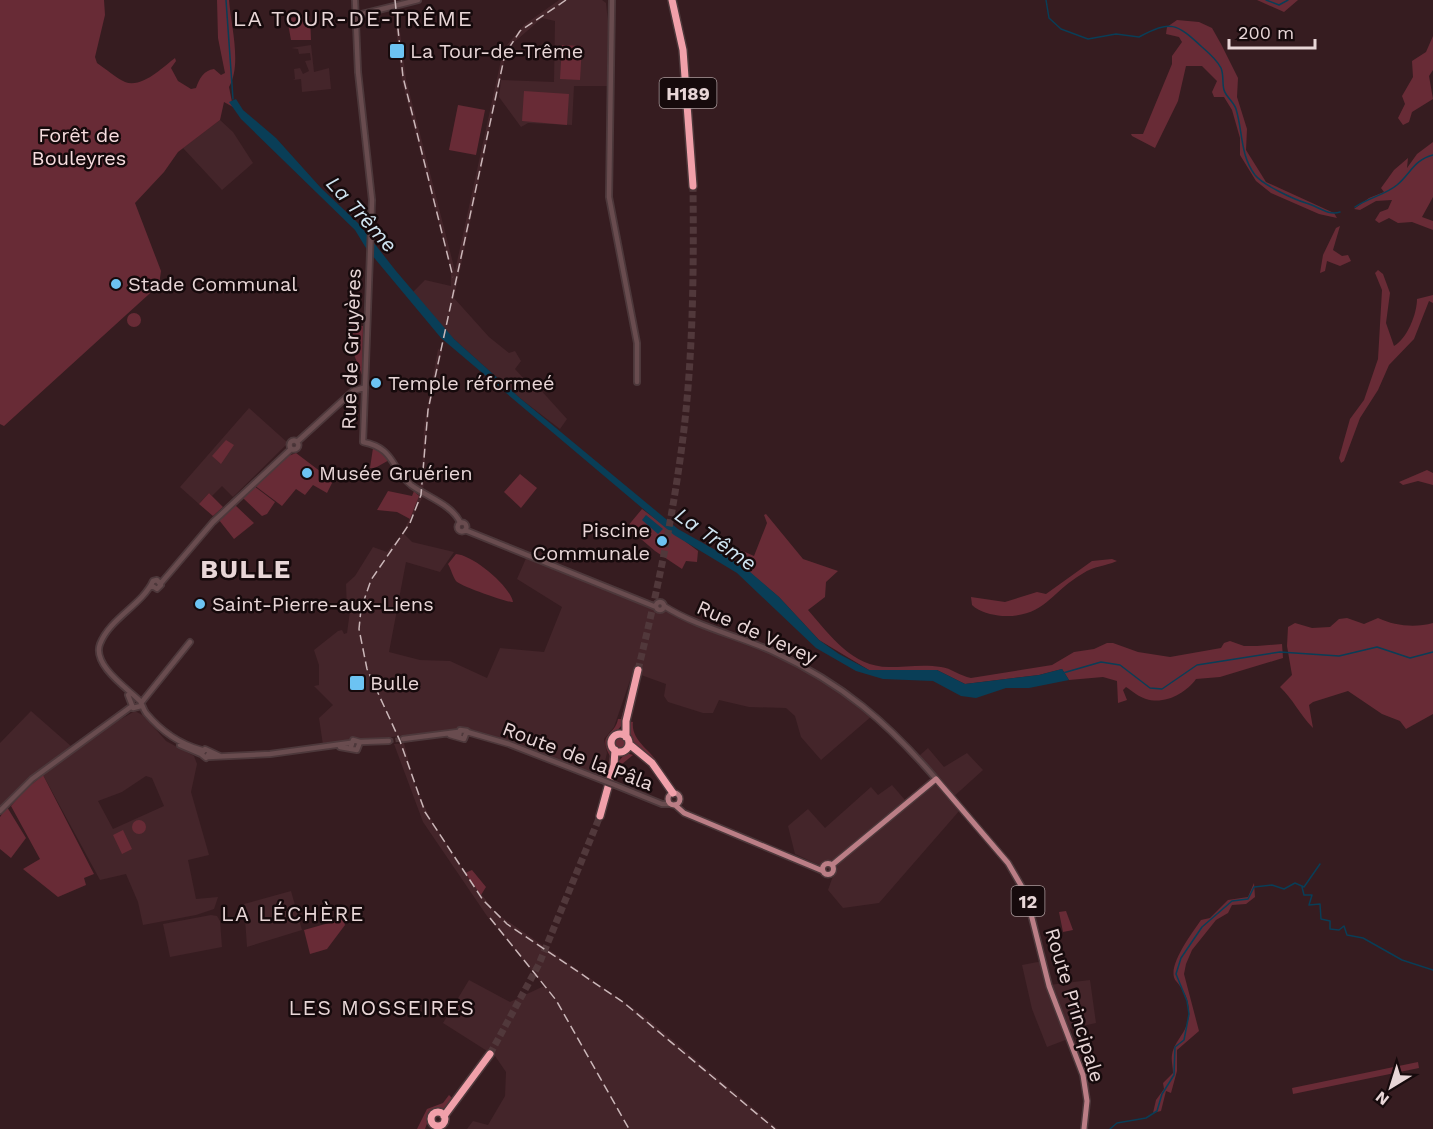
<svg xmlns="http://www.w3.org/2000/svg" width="1433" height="1129" font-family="'Work Sans',sans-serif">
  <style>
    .built { fill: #44252a; fill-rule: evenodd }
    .green { fill: #682b36 }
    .water { fill: #093e57 }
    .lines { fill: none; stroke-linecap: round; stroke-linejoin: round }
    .stream { stroke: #093e57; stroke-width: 1.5 }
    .secondary-tunnel { stroke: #51383b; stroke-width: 4.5; stroke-dasharray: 4.5 2; stroke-linecap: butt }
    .highway-tunnel { stroke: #51383b; stroke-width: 7; stroke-dasharray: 7 3.5; stroke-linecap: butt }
    .secondary-casing { stroke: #4d383b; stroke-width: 8 }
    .primary-casing { stroke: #4d383b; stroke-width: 8 }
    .highway-casing { stroke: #4d383b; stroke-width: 10 }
    .secondary { stroke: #694c4f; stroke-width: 4.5 }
    .primary { stroke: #bb7e86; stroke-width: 5 }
    .highway { stroke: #f1a0aa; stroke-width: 7 }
    .rail { stroke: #cbb7b9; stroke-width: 1.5; stroke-dasharray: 9 4.5; stroke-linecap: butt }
    .secondary-bridge-casing { stroke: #4d383b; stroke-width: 8; stroke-linecap: butt }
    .secondary-bridge { stroke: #694c4f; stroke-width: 4.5 }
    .poi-dot { fill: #6cc3f2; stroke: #160a0c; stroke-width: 2 }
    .labels { text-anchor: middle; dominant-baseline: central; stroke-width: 5; stroke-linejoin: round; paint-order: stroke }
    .shield { fill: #160a0c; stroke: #a9999a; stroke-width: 1.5 }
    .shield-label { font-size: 18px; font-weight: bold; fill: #e8d6d7 }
    .poi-label { font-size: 20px; fill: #e8d6d7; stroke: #160a0c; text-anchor: start }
    .park-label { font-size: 20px; fill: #f7dddf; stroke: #160a0c }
    .street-label { font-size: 20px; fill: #e8d6d7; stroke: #160a0c }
    .water-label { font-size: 21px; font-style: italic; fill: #cfe4f1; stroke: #160a0c }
    .neighbourhood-label { font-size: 21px; letter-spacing: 1.5px; fill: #e8d6d7; stroke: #160a0c }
    .quarter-label { font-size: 22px; letter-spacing: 1.5px; fill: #e8d6d7; stroke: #160a0c }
    .district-label { font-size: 26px; font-weight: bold; letter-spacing: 1.5px; fill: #e8d6d7; stroke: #160a0c }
  </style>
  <rect width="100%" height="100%" fill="#361c20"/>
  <path class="built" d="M393,0H396L406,79L455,271L501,60L507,45L524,25L559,0H602L606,3L608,22L607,86H574L572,125L528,123L521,127L499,97L501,80L554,82L555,21L542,18L511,45L505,58L454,298L489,337L509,353L515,351L521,361L515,369L534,390L538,387L567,419L560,429L521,399L446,332L413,292L425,280L451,286V271L402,81Z
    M311,45L314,72L329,68L331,89L302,92L301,79L293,80L295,79L294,69L300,68L303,74L309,71L305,61L311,60L310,53L299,54L298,49L291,48Z
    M220,120L233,132L253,163L222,190L183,148Z
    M438,349L442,351L427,420L423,496L404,534L412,542L454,552L440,572L406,562L389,652L420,660L450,661L487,678L500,648L544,652L562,607L517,579L527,556L776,655L809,672L873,715L821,760L801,737L795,716L786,708L749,707L719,700L713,713H703L668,702L664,696L666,684L641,675L642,671L634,669L614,727L604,739L607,753L601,778L510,742L474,733L452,730L323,745L319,718L333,705L314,686L319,685V665L314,650L338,631L342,630L344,634L347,633L350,611L347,610L346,584L355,576L373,547L387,552L402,534L415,508L422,475L424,427Z
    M249,408L288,443L233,497L222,486L212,496L209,493L199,504L180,487Z
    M31,711L72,747L135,711L144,716L166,741L194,756L197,764L191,792L209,855L188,860L196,899L218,897L214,909L196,915L143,925L138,902L126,874L100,880L42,773L0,814V743ZM146,776L152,778L164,806L113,829L98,801L122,792Z
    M404,743L415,785L429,816L465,873L496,913L643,1015L778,1129H467L473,1121L488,1125L505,1096L506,1072L495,1056L443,1023L469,980L510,1002L544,986L487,916L423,822L394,744Z
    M928,748L944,767L967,753L983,770L951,799L960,810L879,903L843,908L828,890L833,876L828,869L795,854L788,826L808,809L825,828L871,787L878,795L892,785L905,800L935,774L919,756Z
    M291,891L302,930L247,947L244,904Z
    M211,915L217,916L220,921L222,947L170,957L163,924Z
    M1043,961L1049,985L1090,980L1096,1023L1065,1030L1068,1039L1047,1047L1032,1009L1022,965Z"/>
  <path class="green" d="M0,0H104L105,15L95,57L97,63C106,69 116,78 125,82C142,89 164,66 175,58L176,61L171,68L178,81L191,89L196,88C199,79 204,70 214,69L221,75L225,73L218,38L217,0H229C231,26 242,65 229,87L233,107L224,102L220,120L178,152L164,172L135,203L161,271L159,285L4,426L0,424Z
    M1257,0H1298L1284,12Z
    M310,16L311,40H291L287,18Z
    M1177,20L1199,22L1212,28L1221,44L1238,78L1237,97L1247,129L1246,150L1266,182L1334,213L1337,218L1319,214L1271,193L1256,181L1240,155V138L1232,110L1224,97H1214L1212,92L1217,81L1202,66H1186L1178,101L1155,148L1132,136L1131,134H1143L1172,64V56L1182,42L1179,37L1166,34L1167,27Z
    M1433,36V70L1429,76L1433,99L1412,112L1409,122L1403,125L1398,118L1405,104L1402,96L1413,77L1412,61L1426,52Z
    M562,45L582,46L580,80L560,79Z
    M524,91L569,94L567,125L522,121Z
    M458,105L485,110L476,155L449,150Z
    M1433,142V197L1422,217L1433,221V230L1412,222L1398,223L1389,218L1379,223L1375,220L1380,212L1388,209L1392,200L1376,201L1360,210L1354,209L1369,198L1384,192L1381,188L1394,170L1408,158L1407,168L1417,154Z
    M1340,226L1333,250L1342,256L1348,255L1351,261L1340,266L1327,261L1325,271L1320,273L1323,255L1336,228Z
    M1378,270L1383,274L1390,293L1386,323L1394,346C1407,339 1417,314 1417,299L1433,295V303L1429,301L1414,339L1389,365L1378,390L1360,418L1344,461L1341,463L1339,458L1350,419L1364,400L1378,359L1382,290L1375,273Z
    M127 320a7 7 0 1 1 14 0a7 7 0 1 1-14 0Z
    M351,325L363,326L362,375L353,352L356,351Z
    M226,440L234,445L221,464L212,456Z
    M373,448L380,449L391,459L375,468H370Z
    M296,453L333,481L327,493L313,485L305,495L296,489L282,506L254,485L283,458Z
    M1427,470L1433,473V485L1418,481L1403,485L1399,482Z
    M520,474L537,488L521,508L504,492Z
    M254,486L275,502L267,514L262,516L243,498Z
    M388,491L412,496L414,491L419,496L410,519L397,512L377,510Z
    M209,493L223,507L213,516L199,504Z
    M235,505L254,523L234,539L219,520Z
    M642,509L698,551L697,562L686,561L682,569L655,551L627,527Z
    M766,514L803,559L838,571L826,582L825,597L808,610C831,636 852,667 889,667C906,667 924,664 941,667C951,668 960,676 971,678L1052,665L1074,652L1094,649L1107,643H1113L1138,652L1170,657L1221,648L1224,643L1230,641L1244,646H1257L1282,644L1283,658L1220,677L1196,679C1186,693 1165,705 1146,699C1139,697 1132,691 1126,687L1123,690L1127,700L1118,703L1117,681L1103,677L1069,680L1062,669L1039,675L965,684L937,670H869L819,640L779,597L742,566L729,560L736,548L754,556L767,523L764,515Z
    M456,554C473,555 510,586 513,602C508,603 458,585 456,581C453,577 451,569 448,564Z
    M1112,559L1117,561C1103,567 1096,565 1082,574C1051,592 1044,618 1002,616C992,615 979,612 972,605L971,597L1005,602L1037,592L1046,594L1092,561Z
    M1347,618L1364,624L1378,618C1395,626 1415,628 1433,623V714L1406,729L1400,721L1382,714L1348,691L1313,702L1309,705L1313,728C1300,715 1293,699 1280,687L1292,675L1287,646L1288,627L1295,623L1312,628L1330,627L1339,619Z
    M627,697L629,698L622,725L609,740L613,757L608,780L605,779L610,756C597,733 615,736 618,719H621Z
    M628,721L633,722C630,744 660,754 660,771C644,755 628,745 628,721Z
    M613 743a7 7 0 1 1 14 0a7 7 0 1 1-14 0Z
    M626,753L633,755L622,764L615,783L612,782L618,762Z
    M43,775L94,874L84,878L86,885L58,897L23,869L40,859L11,806L26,789Z
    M7,807L26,838L11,858L0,849V817Z
    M132 827a7 7 0 1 1 14 0a7 7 0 1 1-14 0Z
    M123,830L132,849L122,854L113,835Z
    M472,870L486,887L481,895L465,873Z
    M1254,883L1255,897L1246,904L1232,905L1228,913L1216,920L1192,950L1186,964L1184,974L1199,1031L1177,1050V1071L1171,1093L1166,1091L1161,1111L1153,1113L1156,1100L1164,1089L1163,1083L1173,1073C1173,1067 1171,1061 1172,1055C1175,1038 1188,1034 1189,1013C1189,1000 1184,990 1176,981C1165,968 1193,932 1201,920L1210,918L1228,900L1248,897Z
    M1066,911L1073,930L1063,932L1059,912Z
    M343,919L345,925L327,949L310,954L304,930Z
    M1418,1062L1419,1068L1293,1094L1292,1088Z
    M449,1095L453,1099L443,1109L431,1113L425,1129H417L427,1109L443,1103Z"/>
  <path class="water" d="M236,99L243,110L276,138L321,188L359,224L396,271L454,339L521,399L678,529L742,565L779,597L819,640L839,654L869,670H937L965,684L1039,675L1062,669L1069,680L1029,688H1006L976,698L961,696L933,681L883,679L856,671L816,648L737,573L674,535L441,338L366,248L355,230L241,119L229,102Z
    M646,515L663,529L658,534L642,520Z"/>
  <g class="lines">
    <path class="stream" d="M226,0L233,99
      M1046,0L1049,18L1061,29L1088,39L1116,34L1139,37C1171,20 1176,23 1202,47C1209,53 1217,60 1221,68C1224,75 1222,83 1224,90C1226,97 1234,102 1236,109C1243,132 1240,155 1255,175C1263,185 1293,199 1306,203C1318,206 1327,216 1340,212
      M1266,0L1279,5L1288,0
      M1355,207C1368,198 1385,195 1397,185C1411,173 1414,160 1433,155
      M1063,673L1101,662L1120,665L1150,688L1162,689L1197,665L1280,652L1339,656L1377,647L1410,658L1433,652
      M1302,887L1304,895H1312L1309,905L1320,904L1321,919L1330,921V929L1339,930L1344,926L1347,935L1363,938L1402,960L1433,970
      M1110,1129L1117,1123L1146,1118L1157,1111L1162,1094L1174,1075L1175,1047L1184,1040L1189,1014L1187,1001L1176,974L1181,958L1202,927L1232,901L1248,899L1254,887L1272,885L1284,889L1295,883L1304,887L1320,864"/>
    <path class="secondary-tunnel" d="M389,741L403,739"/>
    <path class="highway-tunnel" d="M638,670C655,601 670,531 680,460C693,370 694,277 693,186
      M490,1054L539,964L600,816"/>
    <defs>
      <path id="secondary" d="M355,0L358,72L372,200L363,442C395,448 391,469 411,485C427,497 451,504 460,522
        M612,0L609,197L637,343V382
        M354,16L418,0
        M289.5 445a4.5 4.5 0 1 1 9 0a4.5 4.5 0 1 1-9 0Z
        M297,442L353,391L363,388
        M457.5 527a4.5 4.5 0 1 1 9 0a4.5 4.5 0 1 1-9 0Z
        M465,530L656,607
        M161,583L213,522L291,449
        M151,585L157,589L161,585L157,580L153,581C142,605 110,618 100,644C92,665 128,689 140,701C142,703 143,709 146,713C161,731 179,744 202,750
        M656 606a4 4 0 1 1 8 0a4 4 0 1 1-8 0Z
        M664,606C697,627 739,636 774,652C843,684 887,722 936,779
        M128,695L133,708L141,706
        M141,703L190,642
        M467,732L509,744L602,780
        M450,735L464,739L467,731L460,730L459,736
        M403,739L458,732
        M360,742L389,741
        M180,745L201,754
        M340,747L357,750L360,742L353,740L351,747
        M210,752L206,758L201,754L205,749L220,756
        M208,757L270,754L350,743
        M615,785L662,804H670
        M0,811L32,779L132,706"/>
      <path id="primary" d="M668 799a6 6 0 1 1 12 0a6 6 0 1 1-12 0Z
        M675,805L684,813L823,871
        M822.5 869a5.5 5.5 0 1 1 11 0a5.5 5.5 0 1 1-11 0Z
        M832,865L936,779L1008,863L1026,894L1049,986L1083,1075L1087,1101L1084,1129"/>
      <path id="highway" d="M672,0L683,50L693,186
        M611 743a9 9 0 1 1 18 0a9 9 0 1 1-18 0Z
        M626,737V721L638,670
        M629,744L652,763L673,793
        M600,816L614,765L615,750
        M431 1119a7 7 0 1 1 14 0a7 7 0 1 1-14 0Z
        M444,1116L490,1054"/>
    </defs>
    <use href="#secondary" class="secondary-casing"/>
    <use href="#primary" class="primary-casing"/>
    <use href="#highway" class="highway-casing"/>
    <use href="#secondary" class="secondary"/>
    <use href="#primary" class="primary"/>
    <use href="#highway" class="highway"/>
    <path class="rail" d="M395,0L403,77L453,277
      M566,0L520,31L505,54L428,410L421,495L410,523L371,580L361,609L359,629L367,669L400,741L425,812L483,900L507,924L623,1002L775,1129
      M490,918L556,1000L629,1129"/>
    <defs>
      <path id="secondary-bridge" d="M602,780L615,785"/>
    </defs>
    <use href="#secondary-bridge" class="secondary-bridge-casing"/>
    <use href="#secondary-bridge" class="secondary-bridge"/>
  </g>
  <g class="poi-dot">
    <rect x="389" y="43" width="16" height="16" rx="3"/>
    <circle cx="116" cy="284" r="6"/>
    <circle cx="376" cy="383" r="6"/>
    <circle cx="307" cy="473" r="6"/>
    <circle cx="662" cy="541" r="6"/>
    <circle cx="200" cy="604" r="6"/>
    <rect x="349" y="675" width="16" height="16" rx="3"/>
  </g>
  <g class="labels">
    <g class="shield">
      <rect x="659.5" y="78" width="57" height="30" rx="4.5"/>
      <rect x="1011.5" y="886" width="33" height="30" rx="4.5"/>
    </g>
    <g class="shield-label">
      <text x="688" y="93">H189</text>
      <text x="1028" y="901">12</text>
    </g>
    <g class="poi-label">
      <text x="410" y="51">La Tour-de-Trême</text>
      <text x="128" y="284">Stade Communal</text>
      <text x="388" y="383">Temple réformeé</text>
      <text x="319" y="473">Musée Gruérien</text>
      <text x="650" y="530" text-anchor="end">Piscine<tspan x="650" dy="23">Communale</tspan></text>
      <text x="212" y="604">Saint-Pierre-aux-Liens</text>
      <text x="370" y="683">Bulle</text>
    </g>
    <g class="park-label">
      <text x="79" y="135">Forêt de<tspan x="79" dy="23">Bouleyres</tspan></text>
    </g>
    <g class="street-label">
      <text transform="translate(351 349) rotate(-88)">Rue de Gruyères</text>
      <text transform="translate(757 632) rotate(24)">Rue de Vevey</text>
      <text transform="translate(578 756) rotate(21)">Route de la Pâla</text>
      <text transform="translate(1075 1005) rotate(73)">Route Principale</text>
    </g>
    <g class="water-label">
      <text transform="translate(362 214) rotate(48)">La Trême</text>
      <text transform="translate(716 539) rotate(35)">La Trême</text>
    </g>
    <g class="neighbourhood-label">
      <text x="293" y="913">LA LÉCHÈRE</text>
      <text x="382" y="1007">LES MOSSEIRES</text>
    </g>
    <g class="quarter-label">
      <text x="353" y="18">LA TOUR-DE-TRÊME</text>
    </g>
    <g class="district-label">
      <text x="246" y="569">BULLE</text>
    </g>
  </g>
  <g transform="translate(1391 1087) rotate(218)" stroke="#160a0c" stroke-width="4.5" paint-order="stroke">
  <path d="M0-4.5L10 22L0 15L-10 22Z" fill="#e8d6d7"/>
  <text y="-9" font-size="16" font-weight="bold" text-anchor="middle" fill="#e8d6d7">N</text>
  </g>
  <path d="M1229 39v9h86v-9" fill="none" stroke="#e8d6d7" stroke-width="3"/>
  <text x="1238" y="39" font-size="18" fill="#e8d6d7" stroke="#160a0c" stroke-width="4.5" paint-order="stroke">200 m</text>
</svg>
